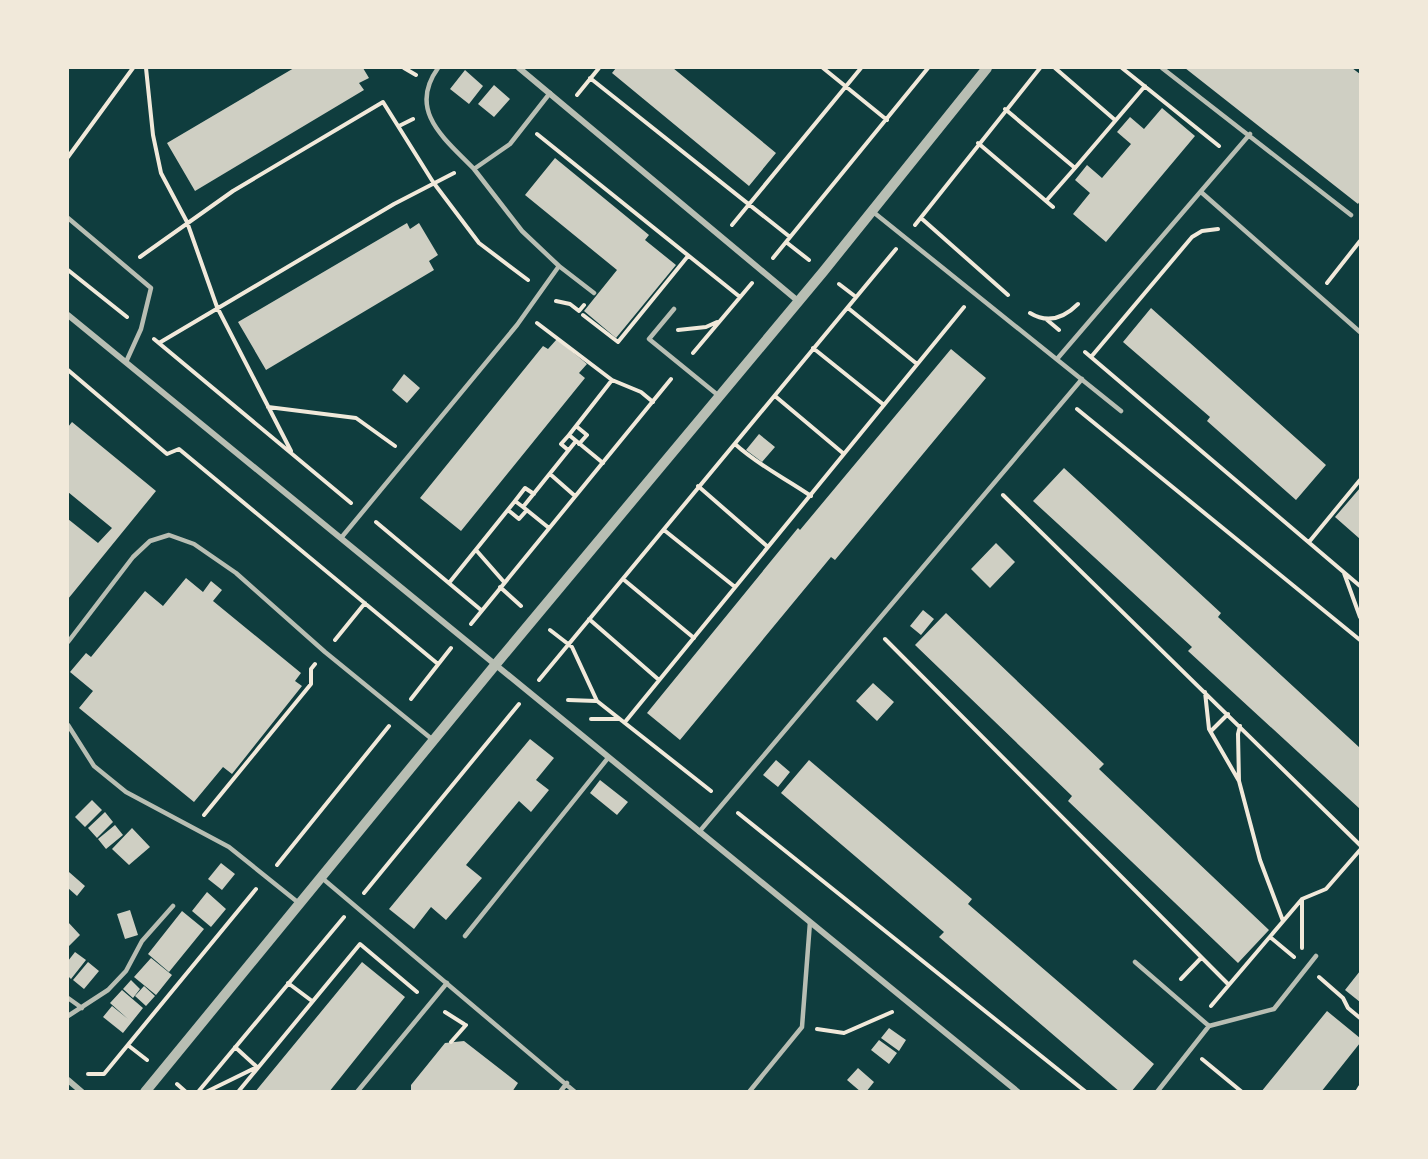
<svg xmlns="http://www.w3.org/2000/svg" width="1428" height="1159" font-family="Mulish,sans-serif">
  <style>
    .building { fill: #cfcfc3 }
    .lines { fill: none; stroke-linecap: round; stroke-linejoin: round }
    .path { stroke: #f1e9da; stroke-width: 4 }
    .service { stroke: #b8beb3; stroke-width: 4.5 }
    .minor { stroke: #b8beb3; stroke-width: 6 }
    .tertiary { stroke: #b8beb3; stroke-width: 10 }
  </style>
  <rect width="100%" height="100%" fill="#0f3d3e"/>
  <path class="building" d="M294,68H363L369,78L359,83L364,90L195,191L167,143Z
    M616,68H673L776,153L749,186L612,73Z
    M1185,68H1352L1360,74V201L1358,204Z
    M465,70L483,86L469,104L450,89Z
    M494,85L510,99L494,117L478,104Z
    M1162,108L1195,136L1106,242L1073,214L1090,193L1075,180L1087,165L1102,178L1131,144L1117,132L1130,117L1144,129Z
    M555,158L649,235L645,240L676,265L616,338L584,311L617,270L525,195Z
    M407,223L410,229L419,223L438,255L429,261L434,270L266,370L238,322Z
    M1151,308L1326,465L1296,500L1207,421L1210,417L1123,342Z
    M557,339L587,364L579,373L585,378L461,531L420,498L543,346L548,349Z
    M951,349L986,378L835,560L831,557L680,740L647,713L798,528L800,530Z
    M404,374L420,388L407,403L392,390Z
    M72,422L156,491L68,599V519L98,543L112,528L68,492V427Z
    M759,434L775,447L762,462L746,450Z
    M1064,468L1221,613L1218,617L1360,748V809L1188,651L1192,647L1033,501Z
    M1360,488V539L1335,517Z
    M996,543L1015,562L990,588L971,569Z
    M186,578L203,592L211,581L222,590L213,601L301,673L295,681L302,686L232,774L223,767L194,802L79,708L93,691L70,672L86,653L91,657L145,591L163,606Z
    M923,610L934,619L921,635L910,626Z
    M946,613L1104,764L1099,769L1269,930L1238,963L1068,801L1072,796L915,645Z
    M873,683L894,702L877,721L856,701Z
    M530,739L554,758L536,780L549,790L531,812L519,801L466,865L482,878L446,920L431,907L414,929L389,909Z
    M776,760L790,772L778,787L763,775Z
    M809,760L972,899L968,904L1154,1064L1131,1092H1120L939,937L944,932L781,793Z
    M600,780L628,802L617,815L590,793Z
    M92,800L102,810L85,827L75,817Z
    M105,812L113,822L97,838L88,828Z
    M115,825L123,835L106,849L98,839Z
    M132,828L150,847L129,865L112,849Z
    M221,863L235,874L222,890L208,879Z
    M69,872L85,886L77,896L68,888Z
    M207,892L226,909L211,927L192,911Z
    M130,910L138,935L125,939L117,914Z
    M182,911L204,929L169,972L148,954Z
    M68,922L80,935L69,946L68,944Z
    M75,952L86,960L71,979L68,976V961Z
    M151,958L172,975L156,995L134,977Z
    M88,962L99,971L84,989L73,980Z
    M362,962L405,997L329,1092H255Z
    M1360,971V1002L1345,990Z
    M131,980L140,989L133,998L123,989Z
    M144,986L155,996L146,1006L135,996Z
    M122,990L143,1008L123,1033L103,1017L112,1006L128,1019L110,1003Z
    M1327,1011L1360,1038V1043L1321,1092H1261Z
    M889,1028L906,1040L899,1051L881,1038Z
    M879,1040L897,1053L889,1064L871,1050Z
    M464,1041L518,1083L512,1092H411V1085L445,1043Z
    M858,1068L874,1082L866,1092H861L847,1080Z"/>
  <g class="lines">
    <path class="path" d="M146,68L153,135L161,173L187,222L217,307L291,451
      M404,68L416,75
      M823,68L887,120
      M1055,68L1115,120
      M1122,68L1219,146
      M590,78L790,237
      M577,95L599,68
      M1005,109L1075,168L1145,86
      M399,126L413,119
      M537,134L740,297
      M978,143L1053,207
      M68,157L133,68
      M1046,201L1075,168
      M921,218L1008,295
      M732,225L861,68
      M915,225L1040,68
      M786,242L809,260
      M140,257L233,191L383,102L433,182L479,243L528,280
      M773,258L928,68
      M68,270L127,317
      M1327,283L1360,241
      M839,284L856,297
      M556,301L570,304L579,311L584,305
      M848,308L917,364
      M1030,313C1048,324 1064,318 1078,304
      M583,315L618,342L688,256
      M1046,319L1059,330
      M537,323L612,380L641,392L653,402
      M678,330L706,327L717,322
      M154,339L351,503
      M159,343L394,204L454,173
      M813,348L884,405
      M1085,352L1360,586
      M693,353L752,283
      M1091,357L1192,237L1202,231L1218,229
      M68,370L167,454L179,449L438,664
      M775,396L844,454
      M268,407L356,418L395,446
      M1077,409L1360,640
      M576,426L587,435L579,444
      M735,444C759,466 785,478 811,496
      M568,450L561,444L569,435
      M603,463L569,435L612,380
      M550,474L575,496
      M698,486L768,547
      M1003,495L1360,845
      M515,501L525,488L534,494
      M508,510L519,519L527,510
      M376,522L481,610
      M549,528L523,507L576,441
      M664,530L735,587
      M1309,542L1360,480
      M476,550L504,582
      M1344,573L1360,617
      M623,579L694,638
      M449,583L515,501L523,507
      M500,587L521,606
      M589,619L659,680
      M471,624L671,379
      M550,630L572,647L597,701L711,791
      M885,639L1228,984
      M335,640L365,603
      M539,680L896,249
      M1205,692L1209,729L1239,781L1260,860L1283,921
      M411,699L451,648
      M568,700L596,701
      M591,719H619
      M625,722L964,307
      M1211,731L1228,714
      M1239,781L1238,734L1240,726
      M738,813L1086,1092
      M204,815L311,684V669L315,664
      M277,865L389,726
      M364,893L519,704
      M1302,899V948
      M1270,937L1294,957
      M1319,977L1343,998L1348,1008L1360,1018
      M1181,979L1201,958
      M288,983L312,1001
      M1211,1006L1302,899L1326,889L1360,850
      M445,1012L464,1024
      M817,1029L844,1033L892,1012
      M451,1042L466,1025
      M129,1046L147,1060
      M1202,1059L1242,1092
      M88,1074H104L256,889
      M177,1084L186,1092
      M198,1092L344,917
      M206,1092L257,1067L235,1047
      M238,1092L360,944L417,992
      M1357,1092L1360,1087"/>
    <path class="service" d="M438,68C407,111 445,139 474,169
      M1162,68L1351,215
      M1201,192L1360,332
      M872,211L1121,411
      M68,218L151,288L141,329L126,362
      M559,266L594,293
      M674,309L649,339L719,396
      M1057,359L1250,134
      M341,538L517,325L559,266L522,231L474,169L510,144L550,93
      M68,642L133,557L150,541L169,535L194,544L236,573L325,652L433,740
      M68,725L94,766L126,792L229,847L300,904
      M699,832L1082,379
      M322,878L575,1092
      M465,936L608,758
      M1135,962L1209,1026
      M68,998L82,1008
      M68,1016L108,990L126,971L142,941L173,906
      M357,1092L447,983
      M560,1092L567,1083
      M749,1092L802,1027L810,922
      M1157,1092L1209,1026L1274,1009L1316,956"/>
    <path class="minor" d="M519,68L798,301
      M68,315L1018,1092
      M68,1080L82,1092"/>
    <path class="tertiary" d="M145,1092L496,664L823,272L987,68"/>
  </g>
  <rect width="1428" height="1159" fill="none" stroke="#f1e9da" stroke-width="138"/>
</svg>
